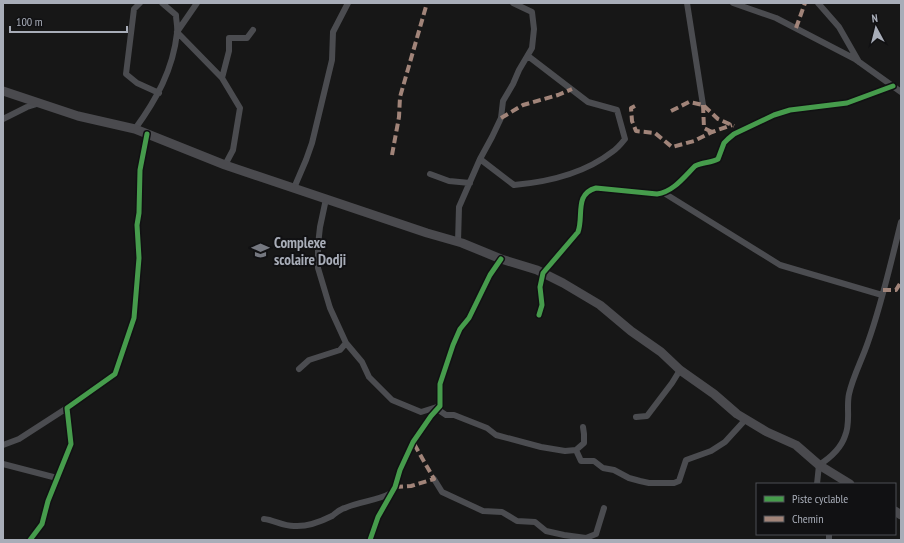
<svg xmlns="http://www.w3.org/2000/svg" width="904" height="543" font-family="'PT Sans Narrow',sans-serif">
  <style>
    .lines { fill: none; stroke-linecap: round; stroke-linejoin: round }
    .street { stroke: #4b4c50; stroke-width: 6 }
    .secondary { stroke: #4a4a4e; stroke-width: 9 }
    .quiet { stroke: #a18479; stroke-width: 4; stroke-dasharray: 8 4; stroke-linecap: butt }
    .cycleway-casing { stroke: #111113; stroke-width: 8 }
    .cycleway { stroke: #469c4c; stroke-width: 5 }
    .labels { text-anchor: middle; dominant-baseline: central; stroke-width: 4; stroke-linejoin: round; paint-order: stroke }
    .poi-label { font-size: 15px; font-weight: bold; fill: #a8adb8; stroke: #111113; text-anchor: start }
  </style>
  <rect width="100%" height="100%" fill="#171717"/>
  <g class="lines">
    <path class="street" d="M140,3L134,9L126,74L137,83L159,93
      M687,3L703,105
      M733,3L776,18L855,59L901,92
      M818,3L839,27L859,62
      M177,32L222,78L240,108L233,150L225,165
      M177,32L197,3
      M222,78L229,51V38H247L253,30
      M3,119L27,107L40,103
      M135,129C156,100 173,70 177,33C178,27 176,21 176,15L162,3
      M480,159L514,185C548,182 585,173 612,152C617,149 621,144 625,139L617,110L588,102L528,56
      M430,174L449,181L470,183
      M294,188L306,160L312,143L332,60L333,32L348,3
      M664,193L780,265L882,295
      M458,242L459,207L480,159L492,137L501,118L503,101L513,84L519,70L532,48L534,29L532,12L513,3
      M539,315L542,305L540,287L543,273L578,232C584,216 574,194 596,188L657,194C673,192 684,177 695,166C703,162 711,163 718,159L724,143L728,139L734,134L774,115L790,110L847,103L893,86
      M346,343L362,362L369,377L392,400L421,412L440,406V411L446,415H454L487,428L496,435L541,447L565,451L576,450L584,443V434L583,427
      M299,369L309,360L340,350L346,343L330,308L318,268V245L320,227L326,199
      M636,417L647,416L672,383L680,370
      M3,445L19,439L67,408
      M576,450L581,461H594L603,468L614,470L629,478L640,481L649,483H674L679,481L686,460L711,451L725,442L746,419
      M3,464L57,478
      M434,479L442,492L483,511L502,512L517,521L535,522L546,531L564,535L586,538L596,534L604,508
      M817,484L819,465C830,458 841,448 845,436C851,422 846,408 849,394C853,376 862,360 868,342C882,303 891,262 901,222
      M264,519C274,520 283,526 294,526C307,527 320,522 332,516C336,513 340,509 345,508C360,501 377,501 391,493
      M30,540L42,524L48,501L71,444L67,408L115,374L134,318L139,258L137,225L139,213L140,170L147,134
      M370,540L378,517L395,487L400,470L413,442L431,416L440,406V384L453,345L460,329L469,318L490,275L501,259
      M829,540V534"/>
    <path class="secondary" d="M3,91L78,116L135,129L225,165L427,233L462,243L501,259L537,270L563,283L600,305L631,331L661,352L680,370L714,394L737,414L767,432L796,445L819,465L850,484
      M895,511L901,515"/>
    <path class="quiet" d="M796,28L805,3
      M703,105L704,128L712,132
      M635,106L631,108L632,121L636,131L655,133L672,147L694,141L712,132L732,125
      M671,111L689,102L703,105L718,119L734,126
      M501,118L523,105L558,95L572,89
      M392,155L399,117L400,97L427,3
      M883,290H896L901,282
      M395,487L411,486L434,479L413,442"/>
    <defs>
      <path id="cycleway" d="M539,315L542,305L540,287L543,273L578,232C584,216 574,194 596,188L657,194C673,192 684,177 695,166C703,162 711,163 718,159L724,143L728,139L734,134L774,115L790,110L847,103L893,86
        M30,540L42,524L48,501L71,444L67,408L115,374L134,318L139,258L137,225L139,213L140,170L147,134
        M370,540L378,517L395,487L400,470L413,442L431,416L440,406V384L453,345L460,329L469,318L490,275L501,259"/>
    </defs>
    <use href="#cycleway" class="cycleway-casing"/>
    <use href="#cycleway" class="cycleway"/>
  </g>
  <defs>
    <symbol id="school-bare" viewBox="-9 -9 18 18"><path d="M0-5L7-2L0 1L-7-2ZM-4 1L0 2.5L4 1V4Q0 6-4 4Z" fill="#757880" stroke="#111113" stroke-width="2.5" paint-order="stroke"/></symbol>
  </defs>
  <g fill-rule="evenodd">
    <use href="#school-bare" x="248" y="238" width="25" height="25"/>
  </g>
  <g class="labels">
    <g class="poi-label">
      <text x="274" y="242">Complexe<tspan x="274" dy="17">scolaire Dodji</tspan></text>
    </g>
  </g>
  <rect width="904" height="543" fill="none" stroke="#a8adb8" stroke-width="8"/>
  <rect x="756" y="483" width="140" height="52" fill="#111113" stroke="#4d4f55"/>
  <rect x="764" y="496" width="20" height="6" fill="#469c4c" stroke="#4d4f55"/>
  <text x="792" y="503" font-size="12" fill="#a8adb8">Piste cyclable</text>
  <rect x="764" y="516" width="20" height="6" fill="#a18479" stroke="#4d4f55"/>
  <text x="792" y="523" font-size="12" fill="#a8adb8">Chemin</text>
  <g transform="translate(876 28) rotate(353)" stroke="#111113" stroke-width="3" paint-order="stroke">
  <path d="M0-3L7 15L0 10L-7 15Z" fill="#a8adb8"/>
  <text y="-6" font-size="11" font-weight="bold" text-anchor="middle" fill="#a8adb8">N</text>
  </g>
  <path d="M10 26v6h117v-6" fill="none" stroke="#a8adb8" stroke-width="2"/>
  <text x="16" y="26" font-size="12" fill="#a8adb8" stroke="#111113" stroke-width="3" paint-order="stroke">100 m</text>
</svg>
